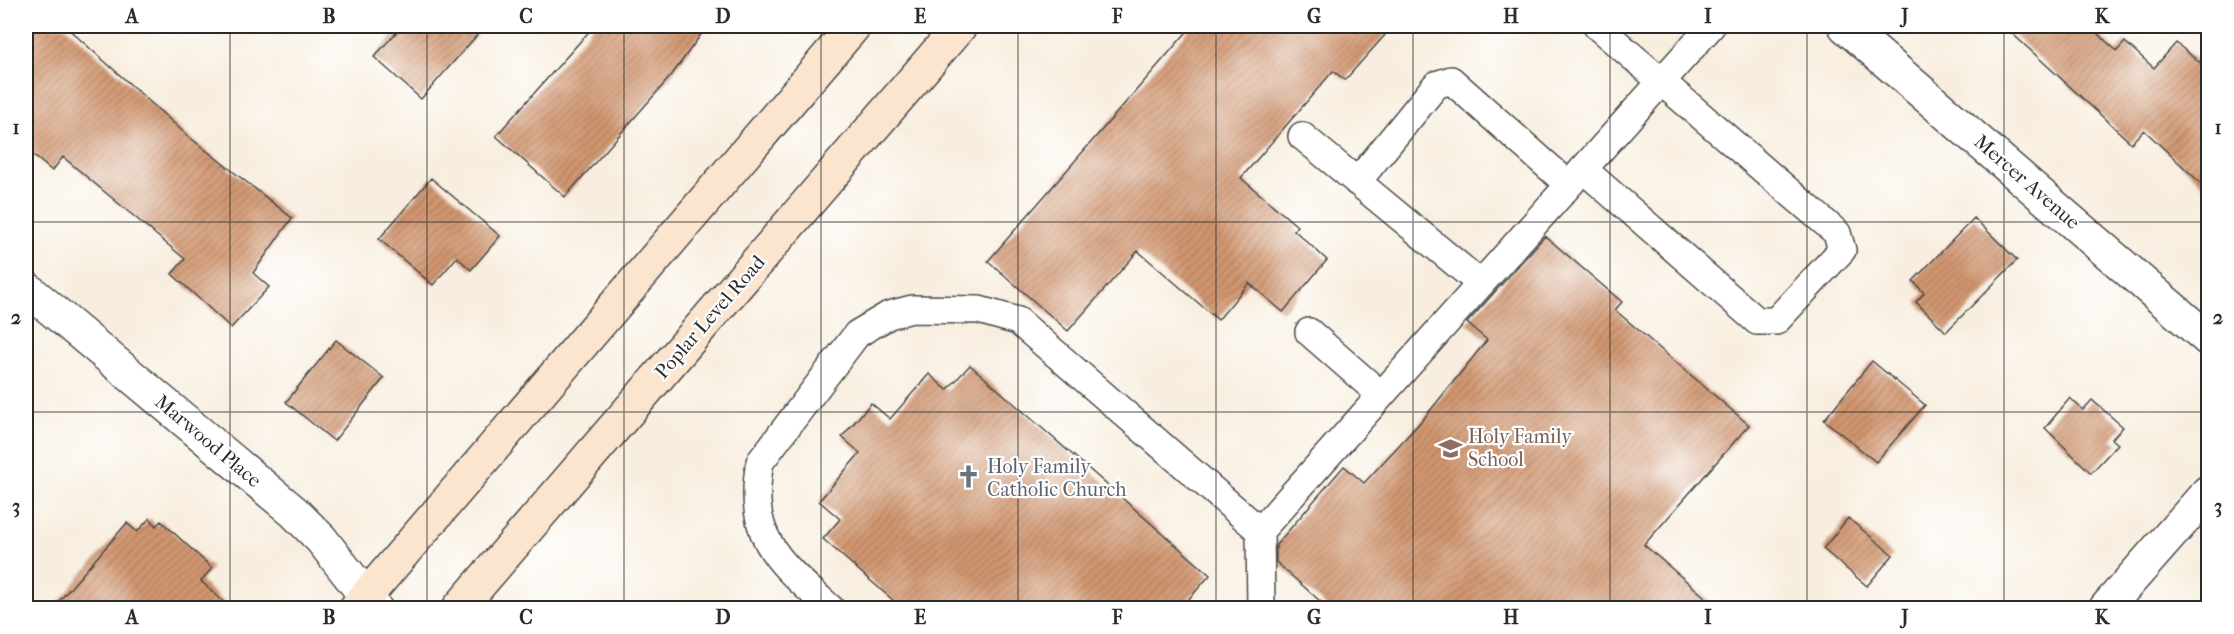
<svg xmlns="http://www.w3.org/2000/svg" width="2234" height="634" font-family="'IM FELL French Canon',serif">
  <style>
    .building { fill: url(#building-hatch) }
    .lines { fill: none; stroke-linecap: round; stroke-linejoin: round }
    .service-casing { stroke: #4a4846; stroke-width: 30 }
    .minor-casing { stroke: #4a4846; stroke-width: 36 }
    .secondary-casing { stroke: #4a4846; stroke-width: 36 }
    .service { stroke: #fff; stroke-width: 27 }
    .minor { stroke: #fff; stroke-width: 33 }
    .secondary { stroke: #fbe5cf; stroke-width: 33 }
    .grid { fill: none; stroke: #2b2b2b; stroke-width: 1.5; stroke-opacity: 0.55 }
    .labels { text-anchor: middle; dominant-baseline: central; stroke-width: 4.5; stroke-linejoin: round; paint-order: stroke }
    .street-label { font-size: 20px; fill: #2b2b2b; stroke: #fff }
    .education-label { font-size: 20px; fill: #785e54; stroke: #fff; text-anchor: start }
    .worship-label { font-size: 20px; fill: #5b616d; stroke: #fff; text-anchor: start }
    .neatline { fill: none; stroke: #2b2b2b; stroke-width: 2 }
    .grid-label { font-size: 20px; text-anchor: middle; font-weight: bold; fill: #2b2b2b }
  </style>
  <defs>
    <pattern id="building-hatch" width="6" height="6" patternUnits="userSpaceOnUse" patternTransform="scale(1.5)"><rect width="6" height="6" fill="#d19670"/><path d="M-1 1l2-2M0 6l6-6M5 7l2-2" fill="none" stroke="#aa7b5c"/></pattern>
  </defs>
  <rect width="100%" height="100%" fill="#fff"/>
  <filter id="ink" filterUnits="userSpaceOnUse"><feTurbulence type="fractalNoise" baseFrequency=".0167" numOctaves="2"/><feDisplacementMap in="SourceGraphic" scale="12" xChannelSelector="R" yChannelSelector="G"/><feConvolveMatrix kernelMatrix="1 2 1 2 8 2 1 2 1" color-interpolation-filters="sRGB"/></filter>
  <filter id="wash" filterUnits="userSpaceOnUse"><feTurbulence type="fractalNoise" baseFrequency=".008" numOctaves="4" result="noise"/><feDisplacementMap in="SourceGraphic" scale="24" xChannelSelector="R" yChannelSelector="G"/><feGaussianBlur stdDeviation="1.35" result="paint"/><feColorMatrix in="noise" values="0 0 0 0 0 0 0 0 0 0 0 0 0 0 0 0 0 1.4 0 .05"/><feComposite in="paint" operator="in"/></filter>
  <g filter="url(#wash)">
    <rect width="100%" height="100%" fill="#f8eedf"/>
    <g id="blocks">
      <path class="building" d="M26,26H65L188,136L292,218L253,273L269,287L231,328L172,274L185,259L63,157L52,171L26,149Z
        M402,26H485L421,99L374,57Z
        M594,26H707L671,76L565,197L496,136Z
        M1192,26H1393L1345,80L1333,71L1241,178L1297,226L1294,230L1327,260L1283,312L1249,283L1218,320L1138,251L1068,331L988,261Z
        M2004,26H2089L2117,51L2125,42L2154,68L2176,43L2208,69V190L2144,130L2131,143Z
        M431,178L500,236L471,270L457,257L433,285L379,239Z
        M1974,218L2017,260L1946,332L1916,302L1924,293L1913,281Z
        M1545,236L1622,302L1615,310L1749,425L1644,545L1719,609H1329L1276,562V545L1344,466L1364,483L1425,417L1487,340L1467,323Z
        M336,340L384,378L334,441L286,402Z
        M1872,361L1925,405L1876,462L1824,420Z
        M970,365L1210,575L1180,609H903L823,539L840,519L819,501L860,453L842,437L871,403L890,419L929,374L947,390Z
        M2070,398L2083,410L2092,400L2123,427L2112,439L2118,444L2091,473L2045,428Z
        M150,518L156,526L161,521L212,568L201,581L231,609H52L127,523L137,532Z
        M1848,518L1893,555L1867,586L1823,549Z"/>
    </g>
  </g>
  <g filter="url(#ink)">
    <use href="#blocks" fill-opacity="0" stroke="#4a4846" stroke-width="1.5"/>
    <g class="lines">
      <defs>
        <path id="service" d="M1302,136L1481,284
          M1583,169L1757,321H1776L1842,250L1837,233L1597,26
          M1357,182L1436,85L1451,80L1569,185
          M1309,332L1381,395
          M1260,531L1711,26
          M830,608C779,562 746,538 760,462L857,334L889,315L912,309L979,310L1018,321L1260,531L1261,608"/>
        <path id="minor" d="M1845,26L2208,339
          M26,288L294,512L321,539L375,608
          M2106,608L2208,492"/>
        <path id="secondary" d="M356,608L854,26
          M459,608L960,26"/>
      </defs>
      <use href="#service" class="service-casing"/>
      <use href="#minor" class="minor-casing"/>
      <use href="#secondary" class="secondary-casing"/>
      <use href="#service" class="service"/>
      <use href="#minor" class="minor"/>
      <use href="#secondary" class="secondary"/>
    </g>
  </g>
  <path class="grid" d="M230,26V608M427,26V608M624,26V608M821,26V608M1018,26V608M1216,26V608M1413,26V608M1610,26V608M1807,26V608M2004,26V608M26,222H2208M26,412H2208"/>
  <defs>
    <symbol id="school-bare" viewBox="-9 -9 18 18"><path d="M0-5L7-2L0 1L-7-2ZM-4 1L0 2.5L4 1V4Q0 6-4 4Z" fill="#8d6e63" stroke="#fff" stroke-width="2.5" paint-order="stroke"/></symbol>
    <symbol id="church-bare" viewBox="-9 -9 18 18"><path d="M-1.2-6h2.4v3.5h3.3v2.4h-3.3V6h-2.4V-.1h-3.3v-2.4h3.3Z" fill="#6b7280" stroke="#fff" stroke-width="2.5" paint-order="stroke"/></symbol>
  </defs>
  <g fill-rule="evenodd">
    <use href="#school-bare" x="1434" y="432" width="33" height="33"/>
    <use href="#church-bare" x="952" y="460" width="33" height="33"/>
  </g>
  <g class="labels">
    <g class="street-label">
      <text transform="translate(2027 182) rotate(41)">Mercer Avenue</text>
      <text transform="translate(710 317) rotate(-49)">Poplar Level Road</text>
      <text transform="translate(208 441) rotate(40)">Marwood Place</text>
    </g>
    <g class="education-label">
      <text x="1468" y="436">Holy Family<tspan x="1468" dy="23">School</tspan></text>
    </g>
    <g class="worship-label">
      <text x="987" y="466">Holy Family<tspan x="987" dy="23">Catholic Church</tspan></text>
    </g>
  </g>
  <rect width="2234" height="634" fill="none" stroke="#fff" stroke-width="66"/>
  <rect x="33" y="33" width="2168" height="568" class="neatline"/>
  <g class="grid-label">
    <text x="132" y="23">A</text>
    <text x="329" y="23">B</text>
    <text x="526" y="23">C</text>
    <text x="723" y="23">D</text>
    <text x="920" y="23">E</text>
    <text x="1117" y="23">F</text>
    <text x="1314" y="23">G</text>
    <text x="1511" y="23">H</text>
    <text x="1708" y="23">I</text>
    <text x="1905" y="23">J</text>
    <text x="2102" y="23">K</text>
    <text x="16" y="134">1</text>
    <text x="2218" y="134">1</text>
    <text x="16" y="324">2</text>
    <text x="2218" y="324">2</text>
    <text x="16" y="513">3</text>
    <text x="2218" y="513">3</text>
    <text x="132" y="624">A</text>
    <text x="329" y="624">B</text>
    <text x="526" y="624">C</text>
    <text x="723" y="624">D</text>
    <text x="920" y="624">E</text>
    <text x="1117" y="624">F</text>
    <text x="1314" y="624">G</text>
    <text x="1511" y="624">H</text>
    <text x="1708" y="624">I</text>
    <text x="1905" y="624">J</text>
    <text x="2102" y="624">K</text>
  </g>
</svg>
